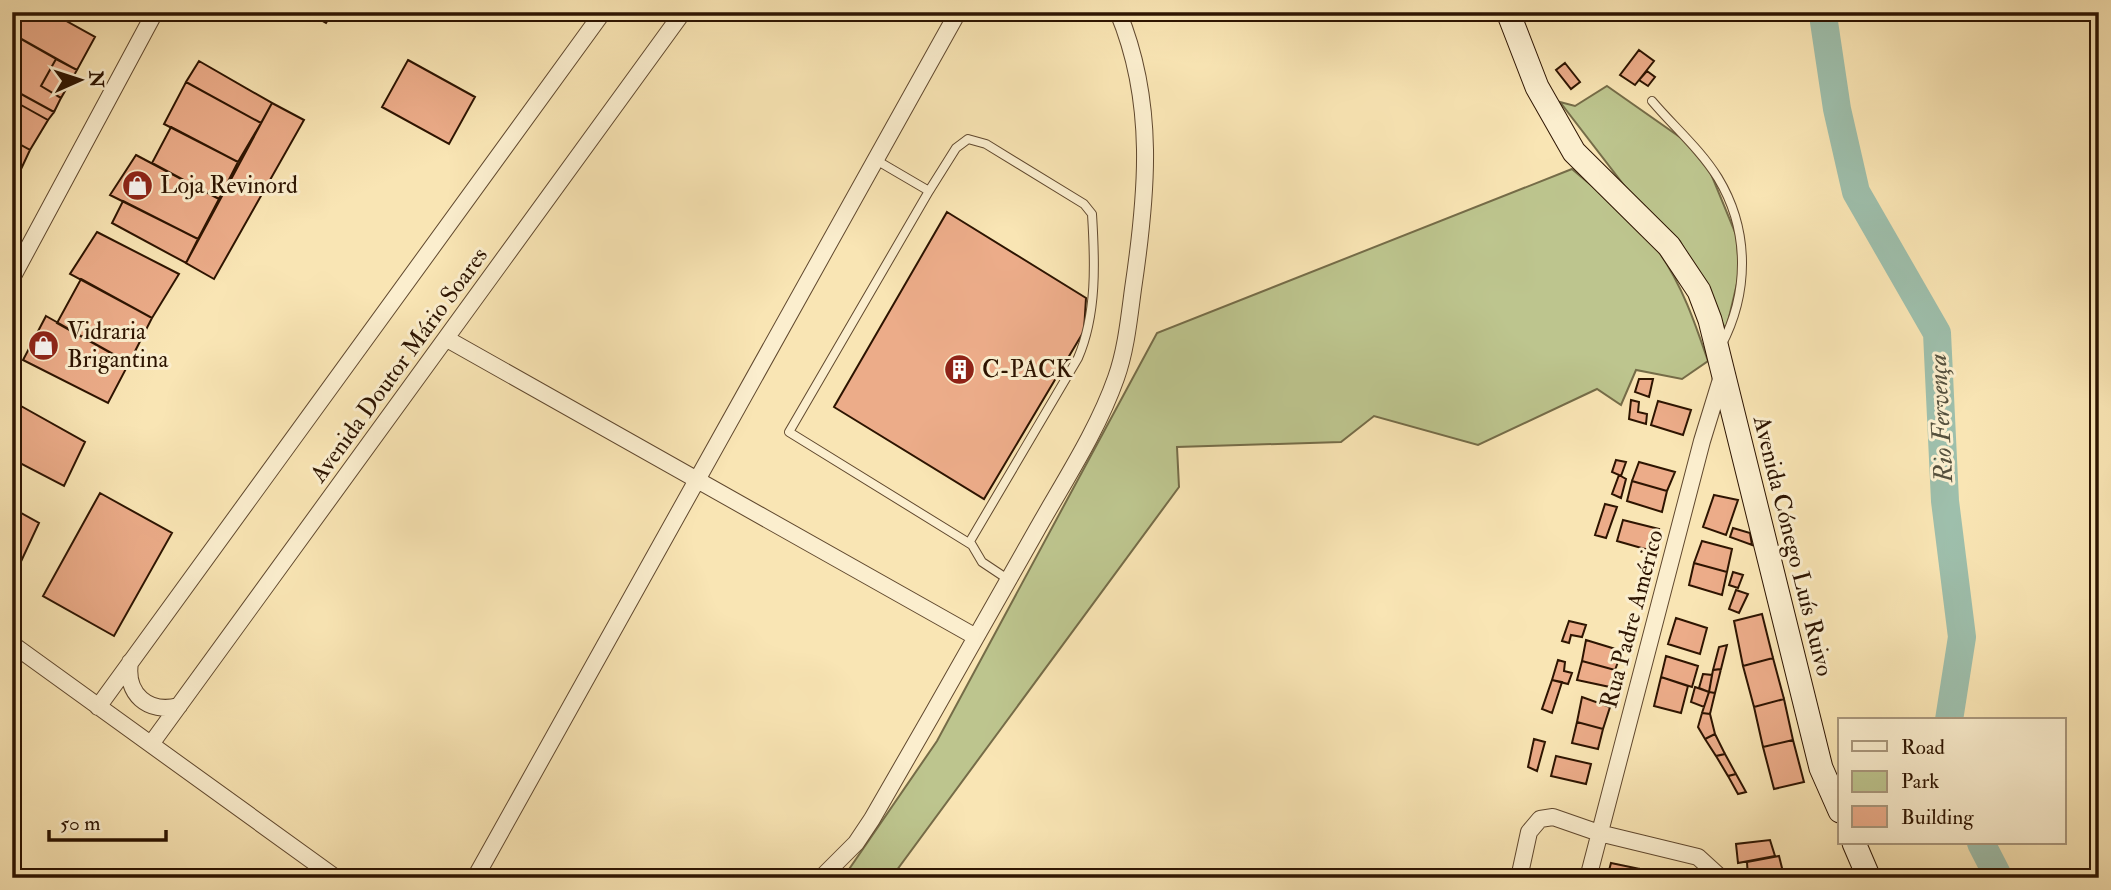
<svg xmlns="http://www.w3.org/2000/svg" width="2111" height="890" font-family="'IM FELL Double Pica',serif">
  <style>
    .green { fill: #bdc58e; stroke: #756c48; stroke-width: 2 }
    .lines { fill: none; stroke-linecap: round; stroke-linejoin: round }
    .river { stroke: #9ebfac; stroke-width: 28 }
    .building { fill: #ecac89; stroke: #2d1401; stroke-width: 2 }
    .lane-casing { stroke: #60482e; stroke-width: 10 }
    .street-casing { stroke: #60482e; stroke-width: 18 }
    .secondary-casing { stroke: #2d1401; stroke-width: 25 }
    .lane { stroke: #fbeece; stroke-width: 8 }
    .street { stroke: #fbeece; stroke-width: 16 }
    .secondary { stroke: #fbeece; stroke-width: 23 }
    .labels { text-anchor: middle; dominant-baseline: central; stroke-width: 6; stroke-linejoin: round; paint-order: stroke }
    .poi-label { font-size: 24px; fill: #2d1401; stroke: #fbeece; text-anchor: start }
    .street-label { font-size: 24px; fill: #2d1401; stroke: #fbeece }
    .water-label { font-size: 26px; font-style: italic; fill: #55503d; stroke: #fbeece }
  </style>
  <rect width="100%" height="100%" fill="#f9e5b4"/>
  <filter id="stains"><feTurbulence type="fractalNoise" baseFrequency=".00286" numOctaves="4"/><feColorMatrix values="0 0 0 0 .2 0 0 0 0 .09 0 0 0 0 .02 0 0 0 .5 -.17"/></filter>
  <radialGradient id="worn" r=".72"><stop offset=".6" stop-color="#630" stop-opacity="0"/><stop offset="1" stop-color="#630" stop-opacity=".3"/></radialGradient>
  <path class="green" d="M1607,86L1684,140L1709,169L1737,237L1739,275L1726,330L1680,241L1630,193L1560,102L1575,106Z
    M1572,169C1602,195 1636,219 1659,252C1682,285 1695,323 1708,361L1682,379L1636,370L1621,405L1597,389L1478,445L1374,416L1341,442L1177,447L1179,487L891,878H843L937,741L1157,333Z"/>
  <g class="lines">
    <path class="river" d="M1826,12L1824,22L1837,109L1856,192L1937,333L1945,501L1962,637L1949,720
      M1981,843L1999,878"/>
  </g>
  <path class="building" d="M24,12H50L95,37L77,70L13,34Z
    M307,12H333L326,23Z
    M12,34L56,59L41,86L61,98L54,112L12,89Z
    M1639,50L1654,61L1635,85L1620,75Z
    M56,59L77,70L61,98L41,86Z
    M408,60L475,97L449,144L382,107Z
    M199,61L272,103L261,123L186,82Z
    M1565,63L1580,82L1571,89L1556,70Z
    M1647,71L1655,77L1648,86L1639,80Z
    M186,82L261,123L238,162L164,124Z
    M12,89L54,112L48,120L12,100Z
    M12,100L48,120L30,150L12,140Z
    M272,103L304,120L214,279L186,263Z
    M171,127L238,162L219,199L152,163Z
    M12,140L30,150L15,182L12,180Z
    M136,155L219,199L198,239L110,195Z
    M123,201L198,239L186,263L112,223Z
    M947,212L1086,298L1084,331L984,499L834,407Z
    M97,232L179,274L152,318L70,274Z
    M81,279L152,318L129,363L57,323Z
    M46,316L129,363L108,403L23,360Z
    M1639,379H1653L1649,397L1635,392Z
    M1631,400L1639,402L1638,412L1647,414L1646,424L1629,419Z
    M12,401L85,442L64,486L12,459Z
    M1658,401L1691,410L1683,435L1651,425Z
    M1616,460L1626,462L1621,476L1612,472Z
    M1639,462L1675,472L1667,491L1632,481Z
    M1619,475L1626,479L1621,498L1612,494Z
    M1632,481L1667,491L1662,512L1627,501Z
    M100,493L172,533L114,636L43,596Z
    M1714,495L1738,500L1726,535L1703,527Z
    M1605,504L1617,507L1606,538L1595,535Z
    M12,508L39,523L18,568L12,565Z
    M1623,520L1659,529L1652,551L1617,541Z
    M1733,528L1750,533L1752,545L1730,537Z
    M1702,541L1732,549L1727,572L1694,563Z
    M1694,563L1727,572L1722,595L1689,585Z
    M1733,572L1743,575L1738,588L1729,585Z
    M1736,590L1748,594L1739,613L1729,609Z
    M1762,614L1773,658L1743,666L1734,621Z
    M1676,618L1707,628L1700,654L1668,644Z
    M1569,621L1586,625L1582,637L1571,635L1569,643L1562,641Z
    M1586,640L1622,651L1615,670L1582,661Z
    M1727,645L1721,669L1713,670L1719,647Z
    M1666,656L1698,666L1692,687L1661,677Z
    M1773,658L1784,699L1754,707L1743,666Z
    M1558,660L1565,662L1564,671L1572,673L1568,684L1552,680Z
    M1582,661L1615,670L1610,687L1577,680Z
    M1721,669L1715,693L1709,692L1713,670Z
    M1703,674L1712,675L1709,692L1699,688Z
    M1661,677L1688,686L1681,713L1654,706Z
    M1552,680L1562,682L1552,713L1542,709Z
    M1695,687L1709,692L1704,707L1691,702Z
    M1709,692L1715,693L1710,714L1702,713Z
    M1582,697L1610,707L1603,729L1577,722Z
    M1784,699L1793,740L1763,747L1754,707Z
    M1702,713L1710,714L1715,734L1705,739L1698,727Z
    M1577,722L1603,729L1598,749L1572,743Z
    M1715,734L1725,754L1716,756L1705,739Z
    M1534,739L1545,742L1537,771L1528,767Z
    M1793,740L1804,782L1774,789L1763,747Z
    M1725,754L1736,774L1728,776L1716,756Z
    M1556,756L1591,764L1586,784L1551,776Z
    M1736,774L1746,792L1738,794L1728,776Z
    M1770,840L1775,856L1738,863L1736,844Z
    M1779,856L1783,872L1748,878L1747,862Z
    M1611,863L1640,869L1638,878H1607Z
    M1640,869L1664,875L1663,878H1638Z"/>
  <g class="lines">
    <defs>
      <path id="lane" d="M1652,101C1674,127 1700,149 1718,178C1750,231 1749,293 1721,346
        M876,160L929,191L789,432L972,545L982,562L1009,580
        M929,191L956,148L968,139L986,144L1084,204L1092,214C1095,262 1097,314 1078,358L969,543"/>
      <path id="street" d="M12,278L155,12
        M447,339L976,637
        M12,644L336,878
        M130,662C125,694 148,714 179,706
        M98,707L603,12
        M151,744L683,12
        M475,878L958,12
        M821,878L856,843L872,819C927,724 981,629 1035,533C1063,483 1097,432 1116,378C1126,350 1129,319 1133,289C1147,195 1156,103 1118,12
        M1519,878L1529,832L1540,819L1553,817L1599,833L1698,857L1721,878
        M1588,878L1702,441L1722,376"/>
      <path id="secondary" d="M1508,12L1537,87L1574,152L1669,246L1699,291L1710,320L1821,768L1840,811
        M1854,843L1869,878"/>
    </defs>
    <use href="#lane" class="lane-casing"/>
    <use href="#street" class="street-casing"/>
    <use href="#secondary" class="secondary-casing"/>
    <use href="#lane" class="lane"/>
    <use href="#street" class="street"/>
    <use href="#secondary" class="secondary"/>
  </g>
  <defs>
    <symbol id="shop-disc" viewBox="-11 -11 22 22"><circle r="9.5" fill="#8f2418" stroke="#fbeece"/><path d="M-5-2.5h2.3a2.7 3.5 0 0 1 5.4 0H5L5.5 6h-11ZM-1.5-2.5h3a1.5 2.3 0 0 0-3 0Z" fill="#fff"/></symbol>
    <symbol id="building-disc" viewBox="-11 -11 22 22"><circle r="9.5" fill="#8f2418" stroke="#fbeece"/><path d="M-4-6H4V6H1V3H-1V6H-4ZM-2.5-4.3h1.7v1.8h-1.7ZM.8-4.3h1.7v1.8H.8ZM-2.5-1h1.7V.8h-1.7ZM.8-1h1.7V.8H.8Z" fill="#fff"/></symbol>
  </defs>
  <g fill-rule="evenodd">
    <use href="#shop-disc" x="120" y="168" width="35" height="35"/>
    <use href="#shop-disc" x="26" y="328" width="35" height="35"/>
    <use href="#building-disc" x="942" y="352" width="35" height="35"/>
  </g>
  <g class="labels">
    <g class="poi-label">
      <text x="160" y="185">Loja Revinord</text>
      <text x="67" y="331">Vidraria<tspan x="67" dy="28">Brigantina</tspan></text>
      <text x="982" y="369">C-PACK</text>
    </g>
    <g class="street-label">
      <text transform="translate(399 365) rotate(-54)">Avenida Doutor Mário Soares</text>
      <text transform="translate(1793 546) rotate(76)">Avenida Cónego Luís Ruivo</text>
      <text transform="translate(1632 619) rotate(-75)">Rua Padre Américo</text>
    </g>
    <g class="water-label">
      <text transform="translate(1941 418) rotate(-93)">Rio Fervença</text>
    </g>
  </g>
  <rect width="2111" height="890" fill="none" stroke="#f9e5b4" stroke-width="42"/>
  <rect x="14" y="14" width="2083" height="862" fill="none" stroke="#2d1401" stroke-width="3.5"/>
  <rect x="21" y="21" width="2069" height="848" fill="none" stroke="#2d1401" stroke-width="2"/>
  <rect x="1838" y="718" width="228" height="126" fill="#fbeece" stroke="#a9977c" stroke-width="2"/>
  <rect x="1852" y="741" width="35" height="10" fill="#fbeece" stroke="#a9977c" stroke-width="2"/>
  <text x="1901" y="754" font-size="21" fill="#2d1401">Road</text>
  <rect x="1852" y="771" width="35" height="21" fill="#bdc58e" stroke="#a9977c" stroke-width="2"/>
  <text x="1901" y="788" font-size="21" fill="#2d1401">Park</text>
  <rect x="1852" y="806" width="35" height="21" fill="#ecac89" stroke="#a9977c" stroke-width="2"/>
  <text x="1901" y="824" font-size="21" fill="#2d1401">Building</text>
  <g transform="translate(80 80) rotate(87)" stroke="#fbeece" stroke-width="5" paint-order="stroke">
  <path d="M0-5L12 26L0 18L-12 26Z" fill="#2d1401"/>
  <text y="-10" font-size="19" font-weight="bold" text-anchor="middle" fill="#2d1401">N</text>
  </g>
  <path d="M49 830v10h117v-10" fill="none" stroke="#2d1401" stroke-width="3.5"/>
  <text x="60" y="830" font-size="21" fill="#2d1401" stroke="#fbeece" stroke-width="5" paint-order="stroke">50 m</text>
  <rect width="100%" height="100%" filter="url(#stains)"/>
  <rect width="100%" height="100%" fill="url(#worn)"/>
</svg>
